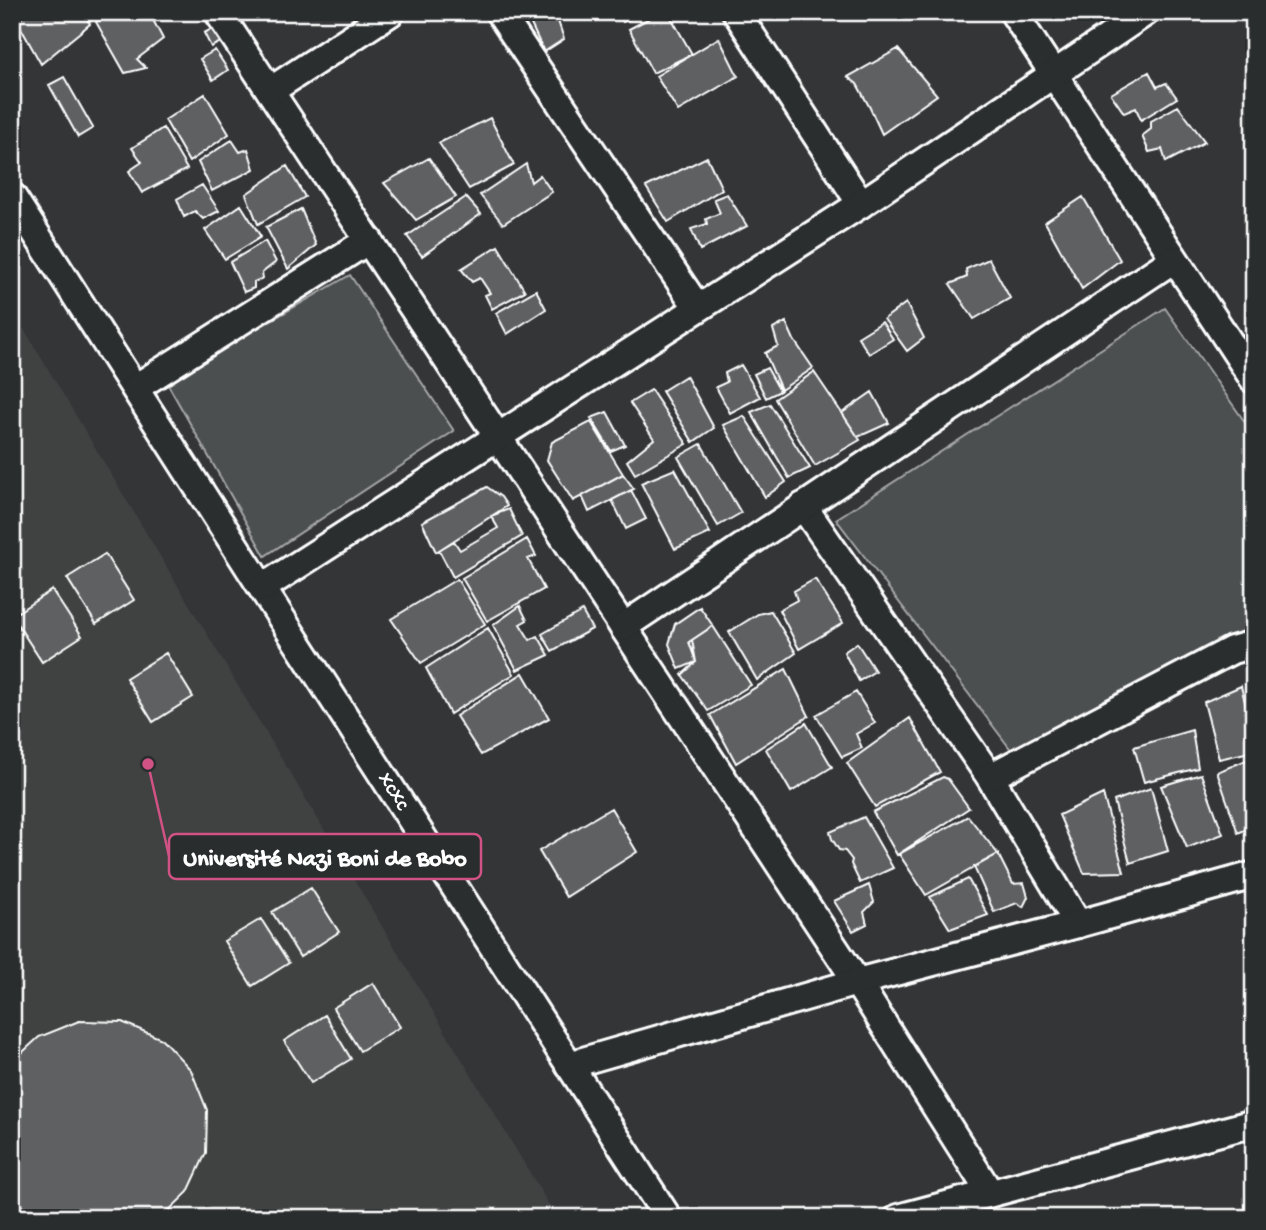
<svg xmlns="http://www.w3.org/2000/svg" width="1266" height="1230" font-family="'Gochi Hand',sans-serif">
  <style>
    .built { fill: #404243 }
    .green { fill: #4c4f50; stroke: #a6a7a8; stroke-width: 2 }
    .building { fill: #5f6162; stroke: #fff; stroke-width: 2 }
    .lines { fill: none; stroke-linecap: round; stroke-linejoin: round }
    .minor-casing { stroke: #fff; stroke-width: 32 }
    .minor { stroke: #2a2d2e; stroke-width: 26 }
    .labels { text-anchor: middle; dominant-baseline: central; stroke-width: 5; stroke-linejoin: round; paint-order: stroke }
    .street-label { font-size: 23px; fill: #fff; stroke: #2a2d2e }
    .leader { fill: none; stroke: #d15284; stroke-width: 2.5 }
    .callout-dot { fill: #d15284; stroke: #2a2d2e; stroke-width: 2.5 }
    .callout { fill: #2a2d2e; stroke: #d15284; stroke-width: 2.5 }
    .callout-label { font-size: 24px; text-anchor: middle; font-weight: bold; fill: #fff }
  </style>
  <rect width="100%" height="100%" fill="#333536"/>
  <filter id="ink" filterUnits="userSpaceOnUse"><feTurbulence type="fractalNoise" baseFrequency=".0143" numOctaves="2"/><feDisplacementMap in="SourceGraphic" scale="14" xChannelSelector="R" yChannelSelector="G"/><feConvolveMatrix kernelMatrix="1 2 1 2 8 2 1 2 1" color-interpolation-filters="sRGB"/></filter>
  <g filter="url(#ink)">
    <path class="built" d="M12,309L557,1218H12Z"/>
    <path class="green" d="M350,275L454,431L265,556L166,381Z
      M1165,308L1254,435V628L1012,751L836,519Z"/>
    <path class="building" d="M30,12H83L90,24L41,64L17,21Z
      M114,12H160L152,18L163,39L137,59L146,68L125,73L96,22Z
      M543,12H555L564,39L544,52L529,20Z
      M617,12H644L623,22Z
      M661,12H668L692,54L653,73L629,29Z
      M222,24L229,38L211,47L204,33Z
      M719,38L738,76L678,111L656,76Z
      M898,49L937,95L882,134L870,108L857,84L848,77Z
      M215,50L228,70L213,80L200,59Z
      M1149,72L1157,87L1166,83L1177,98L1141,120L1136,108L1124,113L1111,94Z
      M64,77L93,128L78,137L49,85Z
      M205,94L229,134L189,162L165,120Z
      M1178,106L1205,142L1166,162L1162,149L1149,152L1142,136L1151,129V121Z
      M490,118L514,165L469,189L439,143Z
      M163,128L187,169L142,193L129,171L142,162L132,148Z
      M232,140L240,152L248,149L254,169L212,191L198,162Z
      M707,157L722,189L668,222L646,187Z
      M429,158L456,197L416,220L384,183Z
      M526,164L531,182L540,175L552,192L503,224L480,195Z
      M287,166L305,197L258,224L246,194Z
      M202,185L219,211L203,219L195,211L184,217L177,199Z
      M727,194L747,226L700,250L691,229L707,224L706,219L720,213L714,199Z
      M466,197L481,214L422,256L407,236Z
      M1083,197L1120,260L1082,289L1045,222Z
      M241,205L261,237L225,259L205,230Z
      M301,209L316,245L288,269L266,227Z
      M265,241L276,262L262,273L263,278L254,282V288L244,292L230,262Z
      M498,246L525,291L492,309L485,295L490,293L480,278L472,282L461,269Z
      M989,259L1010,298L974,319L950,284L967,277L966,269Z
      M536,290L546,309L507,334L496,313Z
      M906,303L924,338L907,351L884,319Z
      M786,322L794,340L813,368L781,390L765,353L778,346L773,329Z
      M882,322L893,339L869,354L858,337Z
      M741,365L760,397L730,413L716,387L727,382L725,373Z
      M767,368L780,391L766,398L754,374Z
      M814,372L860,440L815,466L775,399Z
      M686,376L714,428L693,442L662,391Z
      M651,390L687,444L635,474L627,461L654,439L630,403Z
      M872,392L889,423L858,437L842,413Z
      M770,404L810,468L789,478L751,412Z
      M607,412L625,445L611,451L591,418Z
      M744,416L786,482L765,497L723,425Z
      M591,422L623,474L573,501L547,460L552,442Z
      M701,444L741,513L718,526L678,457Z
      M675,469L710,533L675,549L641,483Z
      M623,474L634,489L589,512L582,496Z
      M487,487L501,497L507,506L436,552L422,522Z
      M631,490L646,519L626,529L612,500Z
      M509,509L522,536L453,577L439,550L454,541L460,550L498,528L491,516Z
      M527,539L536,556L528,559L544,589L487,621L462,578Z
      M105,554L134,600L96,624L67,578Z
      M457,579L485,624L421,663L391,619Z
      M815,579L843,623L799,649L779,610L797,600L794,591Z
      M52,590L82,636L42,662L12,616Z
      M520,606L527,620L520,624L530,640L538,636L549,655L517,670L493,625Z
      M700,607L713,626L689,642L696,662L679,669L669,644L675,624Z
      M582,611L592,629L552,651L542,634Z
      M771,611L796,653L757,680L729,632L758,614Z
      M713,626L751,685L708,711L682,675L696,662L692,640Z
      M488,628L514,674L450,714L426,668Z
      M857,643L875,671L859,681L844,652Z
      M166,653L193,697L153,722L126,678Z
      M786,669L809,716L736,763L710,715Z
      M523,673L549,718L481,755L456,716Z
      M1241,686L1254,738V751L1219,759L1204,702Z
      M856,692L875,723L856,734L862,748L842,757L816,715Z
      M910,718L940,772L875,807L847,763Z
      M806,723L832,767L791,792L766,749Z
      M1192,730L1198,768L1144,782L1134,747Z
      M1254,757V826L1238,833L1217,772Z
      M1201,774L1223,834L1187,848L1161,786Z
      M943,777L948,779L969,808L897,855L873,812Z
      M1151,788L1168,851L1130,863L1114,801Z
      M1103,794L1124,872L1084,873L1059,815Z
      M611,808L637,852L566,897L539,851Z
      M968,816L998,854L926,895L899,854Z
      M864,817L893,868L860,883L851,864L852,860L845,851L839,850L832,839L830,832Z
      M998,854L1013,884L1024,883L1028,897L1023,907L1017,903L994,912L974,867Z
      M968,879L988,915L950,929L930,897Z
      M869,885L874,902L864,912L867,924L853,931L834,901Z
      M311,888L339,932L300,957L272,912Z
      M261,919L289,963L252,986L224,941Z
      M373,983L400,1027L360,1051L333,1008Z
      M325,1015L351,1059L311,1083L284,1041Z
      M79,1021L122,1022L162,1039L191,1070L207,1110L206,1153L188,1192L161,1218H33L12,1196V1062L39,1037Z"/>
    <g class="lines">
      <defs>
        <g id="minor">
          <path d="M218,12L857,982L990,1193"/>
          <path d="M499,12L697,307"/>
          <path d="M736,12L861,204"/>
          <path d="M1013,12L1254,380"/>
          <path d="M270,91L391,12"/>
          <path id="s1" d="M12,196L262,588L668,1218"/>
          <path d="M135,388L369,240"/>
          <path d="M803,506L990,777L1078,924"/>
          <path d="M262,588L861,204L1146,12"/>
          <path d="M623,627L1174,259"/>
          <path d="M990,777L1232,650L1254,644"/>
          <path d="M569,1065L857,982L1078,924L1254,875"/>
          <path d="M898,1218L1254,1123"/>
        </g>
      </defs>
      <use href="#minor" class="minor-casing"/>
      <use href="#minor" class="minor"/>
    </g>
  </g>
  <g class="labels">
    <g class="street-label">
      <text stroke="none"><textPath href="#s1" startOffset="707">xcxc</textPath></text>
    </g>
  </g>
  <path class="leader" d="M148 764L169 856"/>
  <circle class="callout-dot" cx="148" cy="764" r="7"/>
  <rect class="callout" x="169" y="834" width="312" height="45" rx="7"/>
  <g class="callout-label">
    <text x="325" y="865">Université Nazi Boni de Bobo</text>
  </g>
  <rect width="1266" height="1230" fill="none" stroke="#2a2d2e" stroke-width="42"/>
  <rect x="21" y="21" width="1224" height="1188" fill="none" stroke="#fff" stroke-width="2.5" filter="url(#ink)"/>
</svg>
